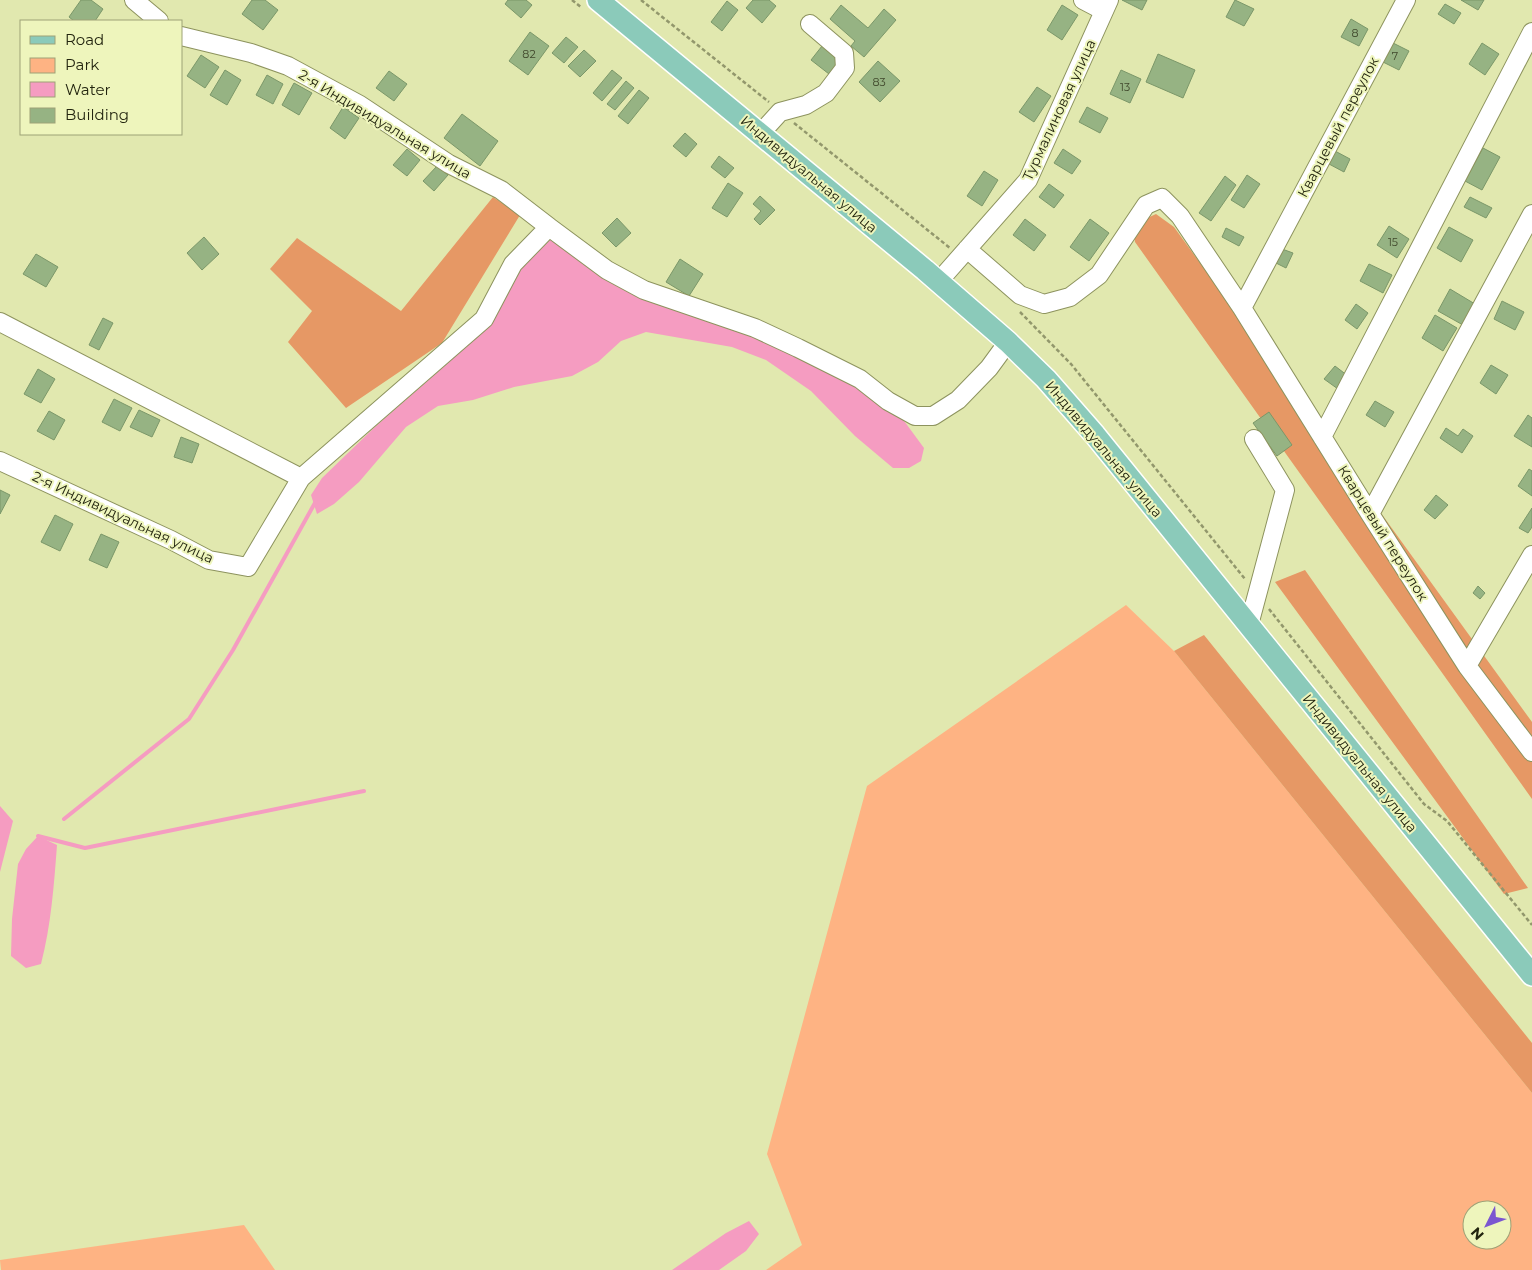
<svg xmlns="http://www.w3.org/2000/svg" width="1532" height="1270" font-family="Montserrat,sans-serif">
  <style>
    .green { fill: #feb383; fill-rule: evenodd }
    .forest { fill: #e69865 }
    .water { fill: #f59cc1 }
    .lines { fill: none; stroke-linecap: round; stroke-linejoin: round }
    .stream { stroke: #f59cc1; stroke-width: 4 }
    .building { fill: #96b383; stroke: #7b9769 }
    .minor-casing { stroke: #8d935e; stroke-width: 20 }
    .major-casing { stroke: #fff; stroke-width: 24 }
    .path { stroke: #92976c; stroke-width: 2.5; stroke-dasharray: 4 2.5; stroke-linecap: butt }
    .minor { stroke: #fff; stroke-width: 18 }
    .major { stroke: #8bcaba; stroke-width: 21 }
    .labels { text-anchor: middle; dominant-baseline: central; stroke-width: 4; stroke-linejoin: round; paint-order: stroke }
    .number-label { font-size: 11px; fill: #40482c }
    .street-label { font-size: 14px; fill: #23250f; stroke: #eef5bc }
  </style>
  <rect width="100%" height="100%" fill="#e1e8af"/>
  <path class="green" d="M1126,605L1174,651L1532,1093V1270H766L802,1245L767,1154L867,786ZM1472,1210H1502V1240H1472Z
    M244,1225L275,1270H1L0,1260Z"/>
  <path class="forest" d="M493,197L520,215L442,343L346,408L288,342L312,311L270,269L297,238L401,311Z
    M1156,214L1174,227L1532,722V799L1135,242L1134,232L1143,220Z
    M1305,570L1528,888L1504,894L1275,582Z
    M1204,635L1532,1043V1093L1174,651Z"/>
  <path class="water" d="M551,239L575,252L600,276L634,292L774,344L838,376L899,414L924,448L921,461L909,468H893L855,436L811,391L766,360L732,347L646,332L621,341L598,362L572,376L514,387L473,400L438,406L406,427L359,482L334,504L317,514L311,495L322,478L376,426L448,363L486,325L522,268Z
    M0,806L13,821L0,872Z
    M38,836L57,845C54,885 51,926 41,964L26,968L11,956L12,919L18,864L26,849Z
    M749,1221L759,1234L746,1251L719,1270H672L726,1233Z"/>
  <g class="lines">
    <path class="stream" d="M64,819L189,719L233,650L316,501
      M38,836L85,848L364,791"/>
  </g>
  <path class="building" d="M81,0H91L103,9L95,21H74L69,17Z
    M252,0H265L278,10L263,30L242,14Z
    M508,0H526L532,5L521,18L505,4Z
    M753,0H769L776,6L762,23L746,8Z
    M1122,0H1147L1142,10Z
    M1235,0L1254,9L1244,26L1226,17Z
    M1461,0H1484L1478,10Z
    M727,1L738,10L722,31L711,22Z
    M1445,4L1461,13L1454,24L1438,14Z
    M841,5L868,28L884,9L896,20L864,57L851,46L855,41L830,19Z
    M1062,5L1078,15L1062,40L1047,30Z
    M1351,19L1368,29L1359,46L1341,37Z
    M530,32L549,46L528,75L509,61Z
    M566,37L578,47L564,63L552,53Z
    M1391,42L1409,51L1399,70L1381,61Z
    M1482,43L1499,54L1485,75L1469,64Z
    M822,46L840,60L829,74L811,60Z
    M584,50L596,61L580,77L568,66Z
    M1158,54L1195,70L1183,98L1146,82Z
    M201,55L219,67L205,88L187,76Z
    M878,61L900,81L880,102L859,82Z
    M225,70L241,80L227,105L210,95Z
    M612,70L622,78L602,101L593,93Z
    M1121,70L1141,79L1130,103L1110,94Z
    M389,71L407,84L394,101L376,88Z
    M267,75L283,84L273,104L256,95Z
    M626,81L634,88L615,110L607,104Z
    M294,83L312,93L299,115L282,105Z
    M1037,87L1051,96L1034,122L1019,112Z
    M639,90L649,98L628,124L618,116Z
    M343,107L359,118L345,139L330,128Z
    M1087,107L1108,118L1100,133L1079,122Z
    M462,114L498,141L480,166L444,138Z
    M685,133L697,144L686,157L673,146Z
    M1483,148L1500,157L1482,190L1465,181Z
    M407,149L420,160L407,176L393,165Z
    M1063,149L1081,161L1072,174L1054,163Z
    M1335,151L1350,159L1344,172L1329,164Z
    M719,156L734,168L725,178L711,167Z
    M437,166L448,175L434,191L423,181Z
    M984,171L998,180L982,206L967,196Z
    M1247,175L1260,184L1244,208L1231,200Z
    M1225,176L1236,185L1211,221L1199,213Z
    M728,183L743,193L727,217L712,208Z
    M1049,184L1064,195L1054,208L1039,197Z
    M760,196L775,210L760,225L754,219L761,211L753,204Z
    M1470,197L1492,208L1486,218L1464,207Z
    M617,218L631,233L616,247L602,233Z
    M1025,219L1046,235L1034,251L1013,235Z
    M1090,219L1109,233L1089,261L1070,247Z
    M1389,226L1409,239L1397,258L1377,245Z
    M1449,227L1473,240L1461,262L1437,248Z
    M1226,228L1244,237L1239,246L1222,237Z
    M204,237L219,254L202,270L187,253Z
    M1282,249L1293,253L1286,268L1276,263Z
    M36,254L58,267L46,287L23,274Z
    M680,259L703,274L689,296L666,282Z
    M1369,264L1392,275L1383,293L1360,281Z
    M1450,289L1475,304L1463,325L1438,311Z
    M1502,301L1524,312L1515,330L1494,319Z
    M1356,304L1368,313L1357,329L1345,320Z
    M1435,315L1457,328L1443,351L1422,338Z
    M103,318L113,323L99,350L89,345Z
    M1491,365L1508,375L1496,394L1480,383Z
    M1335,366L1348,376L1338,389L1324,379Z
    M38,369L55,379L41,403L24,394Z
    M114,399L132,408L120,431L102,422Z
    M1375,401L1394,412L1385,427L1366,415Z
    M139,410L160,420L152,437L130,427Z
    M49,411L65,420L54,440L37,431Z
    M1269,412L1292,445L1277,456L1253,423Z
    M1528,415L1532,418V447L1514,436Z
    M1446,428L1458,436L1463,429L1473,436L1462,453L1440,438Z
    M181,437L199,444L192,463L174,457Z
    M1529,469L1532,471V496L1518,486Z
    M0,490L10,495L0,514Z
    M1436,495L1448,505L1435,519L1424,510Z
    M1532,508V527L1528,533L1519,528Z
    M55,515L73,524L60,551L41,542Z
    M101,534L119,542L107,568L89,560Z
    M1478,586L1485,593L1480,599L1473,593Z"/>
  <g class="lines">
    <defs>
      <path id="minor" d="M134,0L159,21
        M1083,0L1104,11
        M181,36L251,53L288,66L360,105L449,164L501,190L549,227
        M760,134L780,112L806,105L826,93L845,68L844,53L810,24
        M967,249L1020,295L1044,304L1070,297L1099,275L1146,205L1162,198L1180,216L1242,308L1370,514L1467,666L1532,752
        M939,281L1028,180L1109,0
        M1242,308L1406,0
        M0,322L301,478
        M1322,437L1532,32
        M0,461L171,540L209,560L248,567L301,478L484,319L513,264L549,227L607,270L644,290L755,328L798,348L860,379L888,401L915,416H933L958,400L989,368L1008,342
        M1370,514L1532,214
        M1249,625L1285,490L1254,439
        M1467,666L1532,555"/>
      <path id="major" d="M598,0L925,270L1008,342L1046,379L1095,435L1532,975"/>
    </defs>
    <use href="#minor" class="minor-casing"/>
    <use href="#major" class="major-casing"/>
    <path class="path" d="M572,0L582,8
      M641,0L769,102
      M794,123L950,248
      M1020,312L1071,364L1245,579
      M1269,609L1424,804L1447,821L1532,925"/>
    <use href="#minor" class="minor"/>
    <use href="#major" class="major"/>
  </g>
  <g class="labels">
    <g class="number-label">
      <text x="1355" y="33">8</text>
      <text x="529" y="54">82</text>
      <text x="1395" y="56">7</text>
      <text x="879" y="82">83</text>
      <text x="1125" y="87">13</text>
      <text x="1393" y="242">15</text>
    </g>
    <g class="street-label">
      <text transform="translate(1059 110) rotate(-65)">Турмалиновая улица</text>
      <text transform="translate(385 124) rotate(31)">2-я Индивидуальная улица</text>
      <text transform="translate(1338 127) rotate(-62)">Кварцевый переулок</text>
      <text transform="translate(809 174) rotate(40)">Индивидуальная улица</text>
      <text transform="translate(1104 449) rotate(50)">Индивидуальная улица</text>
      <text transform="translate(123 517) rotate(25)">2-я Индивидуальная улица</text>
      <text transform="translate(1383 533) rotate(58)">Кварцевый переулок</text>
      <text transform="translate(1360 763) rotate(51)">Индивидуальная улица</text>
    </g>
  </g>
  <rect x="20" y="20" width="162" height="115" fill="#eef5bc" stroke="#9da277"/>
  <rect x="30" y="36" width="25" height="8" fill="#8bcaba" stroke="#9da277"/>
  <text x="65" y="45" font-size="15" fill="#23250f">Road</text>
  <rect x="30" y="58" width="25" height="15" fill="#feb383" stroke="#9da277"/>
  <text x="65" y="70" font-size="15" fill="#23250f">Park</text>
  <rect x="30" y="82" width="25" height="15" fill="#f59cc1" stroke="#9da277"/>
  <text x="65" y="95" font-size="15" fill="#23250f">Water</text>
  <rect x="30" y="108" width="25" height="15" fill="#96b383" stroke="#9da277"/>
  <text x="65" y="120" font-size="15" fill="#23250f">Building</text>
  <g transform="translate(1487 1225) rotate(228)"><circle r="24" fill="#eef5bc" stroke="#9da277"/>
  <path d="M0-4L9 19L0 12L-9 19Z" fill="#7b56d0"/>
  <text y="-8" font-size="14" font-weight="bold" text-anchor="middle" fill="#23250f">N</text>
  </g>
</svg>
